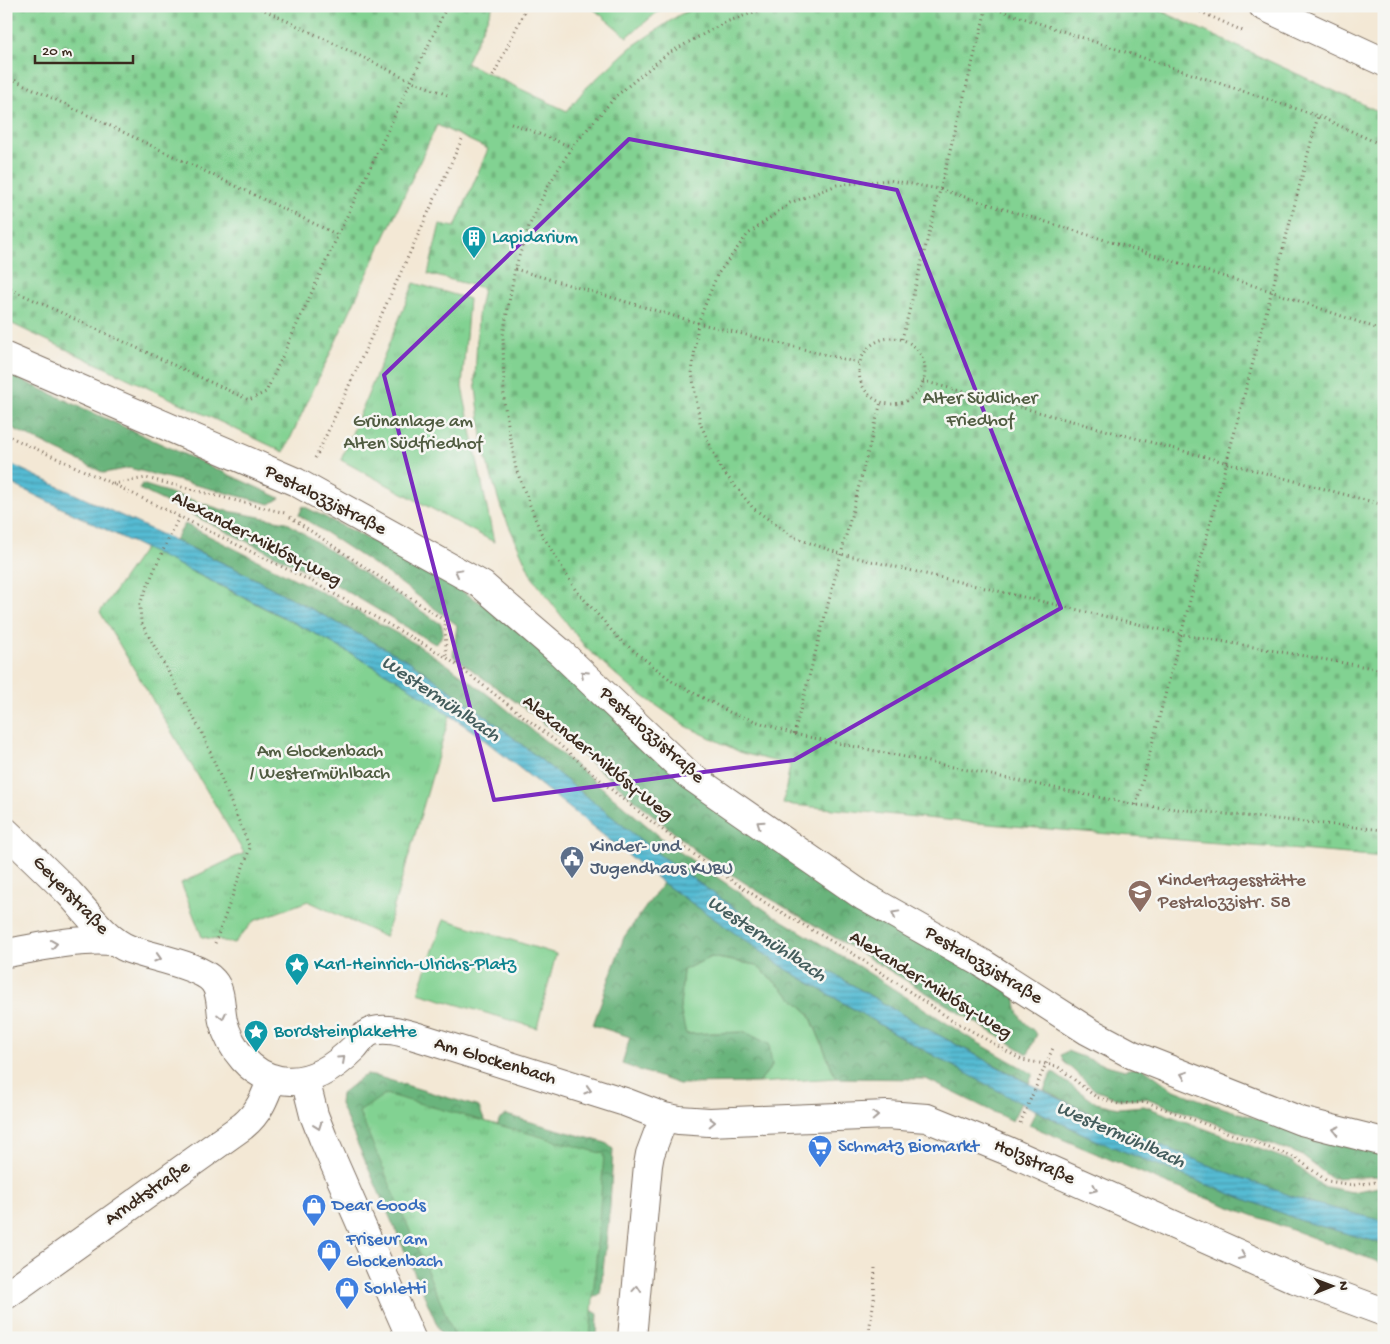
<svg xmlns="http://www.w3.org/2000/svg" width="1390" height="1344" font-family="'Gochi Hand',sans-serif">
  <style>
    .grass { fill: #82d292; stroke: #5e7e58 }
    .forest { fill: url(#forest-crowns); stroke: #526f4d }
    .cemetery { fill: url(#cemetery-stones); stroke: #5e7e58 }
    .park { fill: url(#park-tufts); stroke: #5e7e58 }
    .water { fill: url(#water-rules); stroke: #487278 }
    .lines { fill: none; stroke-linecap: round; stroke-linejoin: round }
    .minor-casing { stroke: #7b6c5e; stroke-width: 30 }
    .path { stroke: #7b6c5e; stroke-width: 3; stroke-dasharray: 1 4; stroke-linecap: butt }
    .minor { stroke: #fff; stroke-width: 28 }
    .oneway { stroke: #a79f9a }
    .marked { fill: none; stroke: #7b2cbf; stroke-width: 4; stroke-linejoin: round }
    .labels { text-anchor: middle; dominant-baseline: central; stroke-width: 5; stroke-linejoin: round; paint-order: stroke }
    .culture-label { font-size: 19px; fill: #0d838f; stroke: #f6f6f2; text-anchor: start }
    .park-label { font-size: 19px; fill: #505c41; stroke: #f6f6f2 }
    .street-label { font-size: 19px; fill: #3b2a1e; stroke: #f6f6f2 }
    .service-label { font-size: 19px; fill: #4e5e75; stroke: #f6f6f2; text-anchor: start }
    .education-label { font-size: 19px; fill: #785e54; stroke: #f6f6f2; text-anchor: start }
    .shop-label { font-size: 19px; fill: #366cbe; stroke: #f6f6f2; text-anchor: start }
    .water-label { font-size: 20px; font-style: italic; fill: #445d5d; stroke: #f6f6f2 }
  </style>
  <defs>
    <pattern id="forest-crowns" width="20" height="18" patternUnits="userSpaceOnUse" patternTransform="scale(1.25)"><rect width="20" height="18" fill="#69b47c"/><path d="M2 6a3 3 0 1 1 6 0M12 15a3 3 0 1 1 6 0" fill="none" stroke="#589365"/></pattern>
    <pattern id="cemetery-stones" width="16" height="16" patternUnits="userSpaceOnUse" patternTransform="scale(1.25)"><rect width="16" height="16" fill="#82d292"/><path d="M2 7V4a2 2 0 0 1 4 0v3zM10 15v-3a2 2 0 0 1 4 0v3z" fill="#71b47d"/></pattern>
    <pattern id="park-tufts" width="24" height="20" patternUnits="userSpaceOnUse" patternTransform="scale(1.25)"><rect width="24" height="20" fill="#82d292"/><path d="M3 7l-1-3M5 7V3M7 7l1-3M15 17l-1-3M17 17v-4M19 17l1-3" fill="none" stroke="#71b47d"/></pattern>
    <pattern id="water-rules" width="6" height="5" patternUnits="userSpaceOnUse" patternTransform="scale(1.25)"><rect width="6" height="5" fill="#55bbd3"/><path d="M0 2.5h6" fill="none" stroke="#4898ab"/></pattern>
  </defs>
  <rect width="100%" height="100%" fill="#f6f6f2"/>
  <filter id="ink" filterUnits="userSpaceOnUse"><feTurbulence type="fractalNoise" baseFrequency=".02" numOctaves="2"/><feDisplacementMap in="SourceGraphic" scale="10" xChannelSelector="R" yChannelSelector="G"/><feConvolveMatrix kernelMatrix="1 2 1 2 8 2 1 2 1" color-interpolation-filters="sRGB"/></filter>
  <filter id="wash" filterUnits="userSpaceOnUse"><feTurbulence type="fractalNoise" baseFrequency=".0096" numOctaves="4" result="noise"/><feDisplacementMap in="SourceGraphic" scale="20" xChannelSelector="R" yChannelSelector="G"/><feGaussianBlur stdDeviation="1.12" result="paint"/><feColorMatrix in="noise" values="0 0 0 0 0 0 0 0 0 0 0 0 0 0 0 0 0 1.4 0 .05"/><feComposite in="paint" operator="in"/></filter>
  <g filter="url(#wash)">
    <rect width="100%" height="100%" fill="#f3e8d5"/>
    <path class="grass" d="M444,919L556,954L537,1028L418,993Z
      M711,957L756,965L809,1013L836,1078L758,1083L772,1066L745,1032L685,1034L680,1008L683,970Z"/>
    <path class="forest" d="M6,373L280,498L270,504L129,468L104,473L6,425Z
      M142,484L223,510L286,522L441,624C445,634 442,637 435,644L338,586L139,489Z
      M303,506L392,551L452,585L499,614L629,725L1016,995C1016,1018 1022,1019 1037,1034L1028,1054L756,890L697,852L535,716L453,656L457,625L391,576L299,515Z
      M185,524L333,598L416,644L448,665L499,703L593,780L671,846L771,914L858,966L968,1037L1033,1074L1029,1083L920,1025L795,951L661,856L486,716L409,661L240,571L175,540Z
      M663,883L786,969L911,1043L1021,1103L1012,1121L926,1079L836,1078L809,1013L756,965L711,957L683,970L680,1008L686,1034L745,1032L769,1044L772,1066L758,1083L679,1084L622,1064L630,1037L593,1025L624,937Z
      M1067,1051L1102,1064L1125,1070L1141,1066L1172,1089L1211,1104L1293,1130L1384,1156V1176L1331,1178L1301,1155L1146,1098L1118,1099L1095,1090L1063,1061L1061,1055Z
      M1052,1072L1096,1103L1118,1108L1144,1106L1291,1161L1322,1186L1352,1192L1384,1186V1221C1358,1215 1331,1210 1306,1201C1216,1172 1129,1133 1044,1090Z
      M367,1075L379,1077L479,1107L486,1125L480,1338H443L340,1104L341,1094L362,1077Z
      M1036,1111L1098,1141L1205,1184L1302,1221L1384,1244V1264L1168,1184L1029,1125Z
      M506,1115L606,1143L613,1149L610,1207L601,1289L600,1294L596,1296H588L495,1135L499,1120Z
      M586,1311H593L598,1314L597,1338H562Z"/>
    <path class="cemetery" d="M6,6H493L466,63L567,111L585,89L630,48L679,15L699,6H1150L1384,114V857L977,823L783,804L790,765L742,753L686,726L630,687L585,647L532,577L501,508L484,452L475,380L478,315L483,288L428,274L440,224L455,227L488,149L437,125L284,452L6,321Z"/>
    <path class="park" d="M590,6H665L627,37Z
      M414,283L469,299L462,387L494,542L341,460Z
      M145,548L314,633L400,681L450,715L385,937L308,901L254,921L234,943L202,937L181,883L244,853L100,612Z
      M385,1094L604,1154L590,1338H456L359,1112Z"/>
    <path class="water" d="M6,462L240,571L409,661L486,716L661,856L795,951L920,1025L1022,1080L1104,1121L1213,1167L1308,1202L1384,1221V1244L1302,1221L1205,1184L1098,1141L1015,1100L911,1043L786,969L663,883L477,734L400,681L314,633L230,590L6,481Z"/>
  </g>
  <g filter="url(#ink)">
    <g class="lines">
      <defs>
        <path id="minor" d="M1263,6L1384,62
          M6,357L296,482L482,585L559,651L689,775L863,896L982,963L1088,1031L1133,1055L1301,1121L1384,1142
          M6,832C27,852 48,872 69,893C86,911 106,940 129,949C150,957 200,965 213,981C222,991 220,1008 223,1021C230,1048 251,1076 280,1080C309,1085 335,1067 354,1048C359,1042 365,1033 373,1031C388,1027 404,1033 418,1037L625,1102L664,1117L679,1120L709,1122L887,1115L927,1118L1008,1151L1295,1279L1384,1312
          M6,953C42,947 76,938 113,941
          M305,1079L314,1115L323,1138L411,1338
          M6,1295L243,1126C259,1113 265,1097 272,1078
          M632,1338L648,1165L650,1154L664,1117"/>
      </defs>
      <use href="#minor" class="minor-casing"/>
      <path class="path" d="M256,6L412,81L450,96
        M772,6L726,22L667,54L616,96L572,147L548,186L529,226L515,269L503,335L504,402L516,469L540,531L575,589L619,639L672,681L731,713L794,734L1136,805L1384,830
        M987,6L1318,116L1384,146
        M1192,6L1201,12L1243,31
        M6,76L338,235
        M493,76L527,6
        M511,123L572,147
        M515,269L698,323L859,363
        M6,287L249,400L266,392L338,235L447,6
        M1384,331L1271,291L939,189L889,180L837,185L790,203L748,234L717,275L698,323L692,373L700,423L721,469L753,508L793,537L841,554L1180,634L1384,670
        M859 371a33 33 0 1 1 66 0a33 33 0 1 1-66 0Z
        M902,339L987,6
        M923,381L1384,505
        M6,435L113,484L313,582L446,657L548,735L625,801L704,862L769,905L852,953L949,1018L1022,1060L1057,1066L1096,1097L1119,1104L1146,1102L1296,1158L1327,1181L1354,1185L1384,1181
        M315,458L318,453L463,137
        M113,484L146,478L285,513
        M179,517L158,561L140,604L141,622L203,735L250,848L214,946
        M290,517L445,621L446,657
        M794,734L881,402
        M1136,805L1318,116
        M1020,1123L1053,1048L1052,1046
        M872,1338L869,1331L874,1300L875,1267"/>
      <use href="#minor" class="minor"/>
    </g>
    <defs><path id="oneway-chevron" d="M-2-3.5L2.5 0L-2 3.5" fill="none" stroke-width="1.6" stroke-linecap="round" stroke-linejoin="round" transform="scale(1.25)"/></defs>
    <g class="oneway">
      <use href="#oneway-chevron" transform="translate(458 572) rotate(-151)"/>
      <use href="#oneway-chevron" transform="translate(584 674) rotate(-136)"/>
      <use href="#oneway-chevron" transform="translate(760 824) rotate(-145)"/>
      <use href="#oneway-chevron" transform="translate(895 914) rotate(-151)"/>
      <use href="#oneway-chevron" transform="translate(54 944) rotate(-9)"/>
      <use href="#oneway-chevron" transform="translate(158 958) rotate(17)"/>
      <use href="#oneway-chevron" transform="translate(222 1016) rotate(78)"/>
      <use href="#oneway-chevron" transform="translate(342 1059) rotate(-42)"/>
      <use href="#oneway-chevron" transform="translate(1184 1075) rotate(-159)"/>
      <use href="#oneway-chevron" transform="translate(588 1090) rotate(17)"/>
      <use href="#oneway-chevron" transform="translate(875 1116) rotate(-2)"/>
      <use href="#oneway-chevron" transform="translate(712 1122) rotate(-1)"/>
      <use href="#oneway-chevron" transform="translate(318 1126) rotate(70)"/>
      <use href="#oneway-chevron" transform="translate(1336 1130) rotate(-166)"/>
      <use href="#oneway-chevron" transform="translate(1094 1189) rotate(24)"/>
      <use href="#oneway-chevron" transform="translate(1242 1256) rotate(24)"/>
      <use href="#oneway-chevron" transform="translate(637 1289) rotate(-85)"/>
    </g>
  </g>
  <path class="marked" d="M629,139L897,190L1061,608L794,760L494,800L384,375Z"/>
  <defs>
    <symbol id="building-pin" viewBox="-11 -11 22 30"><path d="M0 17L-7.5 6A9.5 9.5 0 1 1 7.5 6Z" fill="#0f9aa8" stroke="#f6f6f2"/><path d="M-4-6H4V6H1V3H-1V6H-4ZM-2.5-4.3h1.7v1.8h-1.7ZM.8-4.3h1.7v1.8H.8ZM-2.5-1h1.7V.8h-1.7ZM.8-1h1.7V.8H.8Z" fill="#fff"/></symbol>
    <symbol id="civic-pin" viewBox="-11 -11 22 30"><path d="M0 17L-7.5 6A9.5 9.5 0 1 1 7.5 6Z" fill="#5c6f8a" stroke="#f6f6f2"/><path d="M-.6-6.5H3V-4.5H.6V-3L4-1V1h2V6H-6V1h2V-1L-.6-3ZM-1.2 2.5V6h2.4V2.5Z" fill="#fff"/></symbol>
    <symbol id="school-pin" viewBox="-11 -11 22 30"><path d="M0 17L-7.5 6A9.5 9.5 0 1 1 7.5 6Z" fill="#8d6e63" stroke="#f6f6f2"/><path d="M0-5L7-2L0 1L-7-2ZM-4 1L0 2.5L4 1V4Q0 6-4 4Z" fill="#fff"/></symbol>
    <symbol id="sight-pin" viewBox="-11 -11 22 30"><path d="M0 17L-7.5 6A9.5 9.5 0 1 1 7.5 6Z" fill="#0f9aa8" stroke="#f6f6f2"/><path d="M0-6L1.8-2.2L6-1.7L2.9 1.2L3.7 5.4L0 3.3L-3.7 5.4L-2.9 1.2L-6-1.7L-1.8-2.2Z" fill="#fff"/></symbol>
    <symbol id="supermarket-pin" viewBox="-11 -11 22 30"><path d="M0 17L-7.5 6A9.5 9.5 0 1 1 7.5 6Z" fill="#3f7fe0" stroke="#f6f6f2"/><path d="M-6-5.5h2.5l.6 2H6L4.5 2H-2.5L-4.4-4H-6ZM-1.5 3.2a1.3 1.3 0 1 0 .1 0ZM3 3.2a1.3 1.3 0 1 0 .1 0Z" fill="#fff"/></symbol>
    <symbol id="shop-pin" viewBox="-11 -11 22 30"><path d="M0 17L-7.5 6A9.5 9.5 0 1 1 7.5 6Z" fill="#3f7fe0" stroke="#f6f6f2"/><path d="M-5-2.5h2.3a2.7 3.5 0 0 1 5.4 0H5L5.5 6h-11ZM-1.5-2.5h3a1.5 2.3 0 0 0-3 0Z" fill="#fff"/></symbol>
  </defs>
  <g fill-rule="evenodd">
    <use href="#building-pin" x="460" y="224" width="28" height="38"/>
    <use href="#civic-pin" x="558" y="844" width="28" height="38"/>
    <use href="#school-pin" x="1126" y="878" width="28" height="38"/>
    <use href="#sight-pin" x="283" y="951" width="28" height="38"/>
    <use href="#sight-pin" x="242" y="1018" width="28" height="38"/>
    <use href="#supermarket-pin" x="806" y="1133" width="28" height="38"/>
    <use href="#shop-pin" x="300" y="1192" width="28" height="38"/>
    <use href="#shop-pin" x="315" y="1237" width="28" height="38"/>
    <use href="#shop-pin" x="333" y="1275" width="28" height="38"/>
  </g>
  <g class="labels">
    <g class="culture-label">
      <text x="492" y="238">Lapidarium</text>
      <text x="314" y="965">Karl-Heinrich-Ulrichs-Platz</text>
      <text x="274" y="1032">Bordsteinplakette</text>
    </g>
    <g class="park-label">
      <text x="980" y="399">Alter Südlicher<tspan x="980" dy="22">Friedhof</tspan></text>
      <text x="413" y="422">Grünanlage am<tspan x="413" dy="22">Alten Südfriedhof</tspan></text>
      <text x="320" y="752">Am Glockenbach<tspan x="320" dy="22">/ Westermühlbach</tspan></text>
    </g>
    <g class="street-label">
      <text transform="translate(325 501) rotate(27)">Pestalozzistraße</text>
      <text transform="translate(256 540) rotate(27)">Alexander-Miklósy-Weg</text>
      <text transform="translate(651 736) rotate(42)">Pestalozzistraße</text>
      <text transform="translate(597 759) rotate(39)">Alexander-Miklósy-Weg</text>
      <text transform="translate(70 896) rotate(46)">Geyerstraße</text>
      <text transform="translate(983 966) rotate(31)">Pestalozzistraße</text>
      <text transform="translate(930 986) rotate(32)">Alexander-Miklósy-Weg</text>
      <text transform="translate(495 1062) rotate(17)">Am Glockenbach</text>
      <text transform="translate(1034 1163) rotate(24)">Holzstraße</text>
      <text transform="translate(148 1194) rotate(-35)">Arndtstraße</text>
    </g>
    <g class="service-label">
      <text x="590" y="847">Kinder- und<tspan x="590" dy="22">Jugendhaus KUBU</tspan></text>
    </g>
    <g class="education-label">
      <text x="1158" y="881">Kindertagesstätte<tspan x="1158" dy="22">Pestalozzistr. 58</tspan></text>
    </g>
    <g class="shop-label">
      <text x="838" y="1147">Schmatz Biomarkt</text>
      <text x="332" y="1206">Dear Goods</text>
      <text x="346" y="1240">Friseur am<tspan x="346" dy="22">Glockenbach</tspan></text>
      <text x="364" y="1289">Sohletti</text>
    </g>
    <g class="water-label">
      <text transform="translate(440 700) rotate(34)">Westermühlbach</text>
      <text transform="translate(766 940) rotate(34)">Westermühlbach</text>
      <text transform="translate(1120 1136) rotate(24)">Westermühlbach</text>
    </g>
  </g>
  <rect width="1390" height="1344" fill="none" stroke="#f6f6f2" stroke-width="25"/>
  <g transform="translate(1332 1286) rotate(89)" stroke="#f6f6f2" stroke-width="4" paint-order="stroke">
  <path d="M0-4L9 19L0 12L-9 19Z" fill="#3b2a1e"/>
  <text y="-8" font-size="14" font-weight="bold" text-anchor="middle" fill="#3b2a1e">N</text>
  </g>
  <path d="M35 55v8h98v-8" fill="none" stroke="#3b2a1e" stroke-width="2.5"/>
  <text x="42" y="55" font-size="15" fill="#3b2a1e" stroke="#f6f6f2" stroke-width="4" paint-order="stroke">20 m</text>
</svg>
